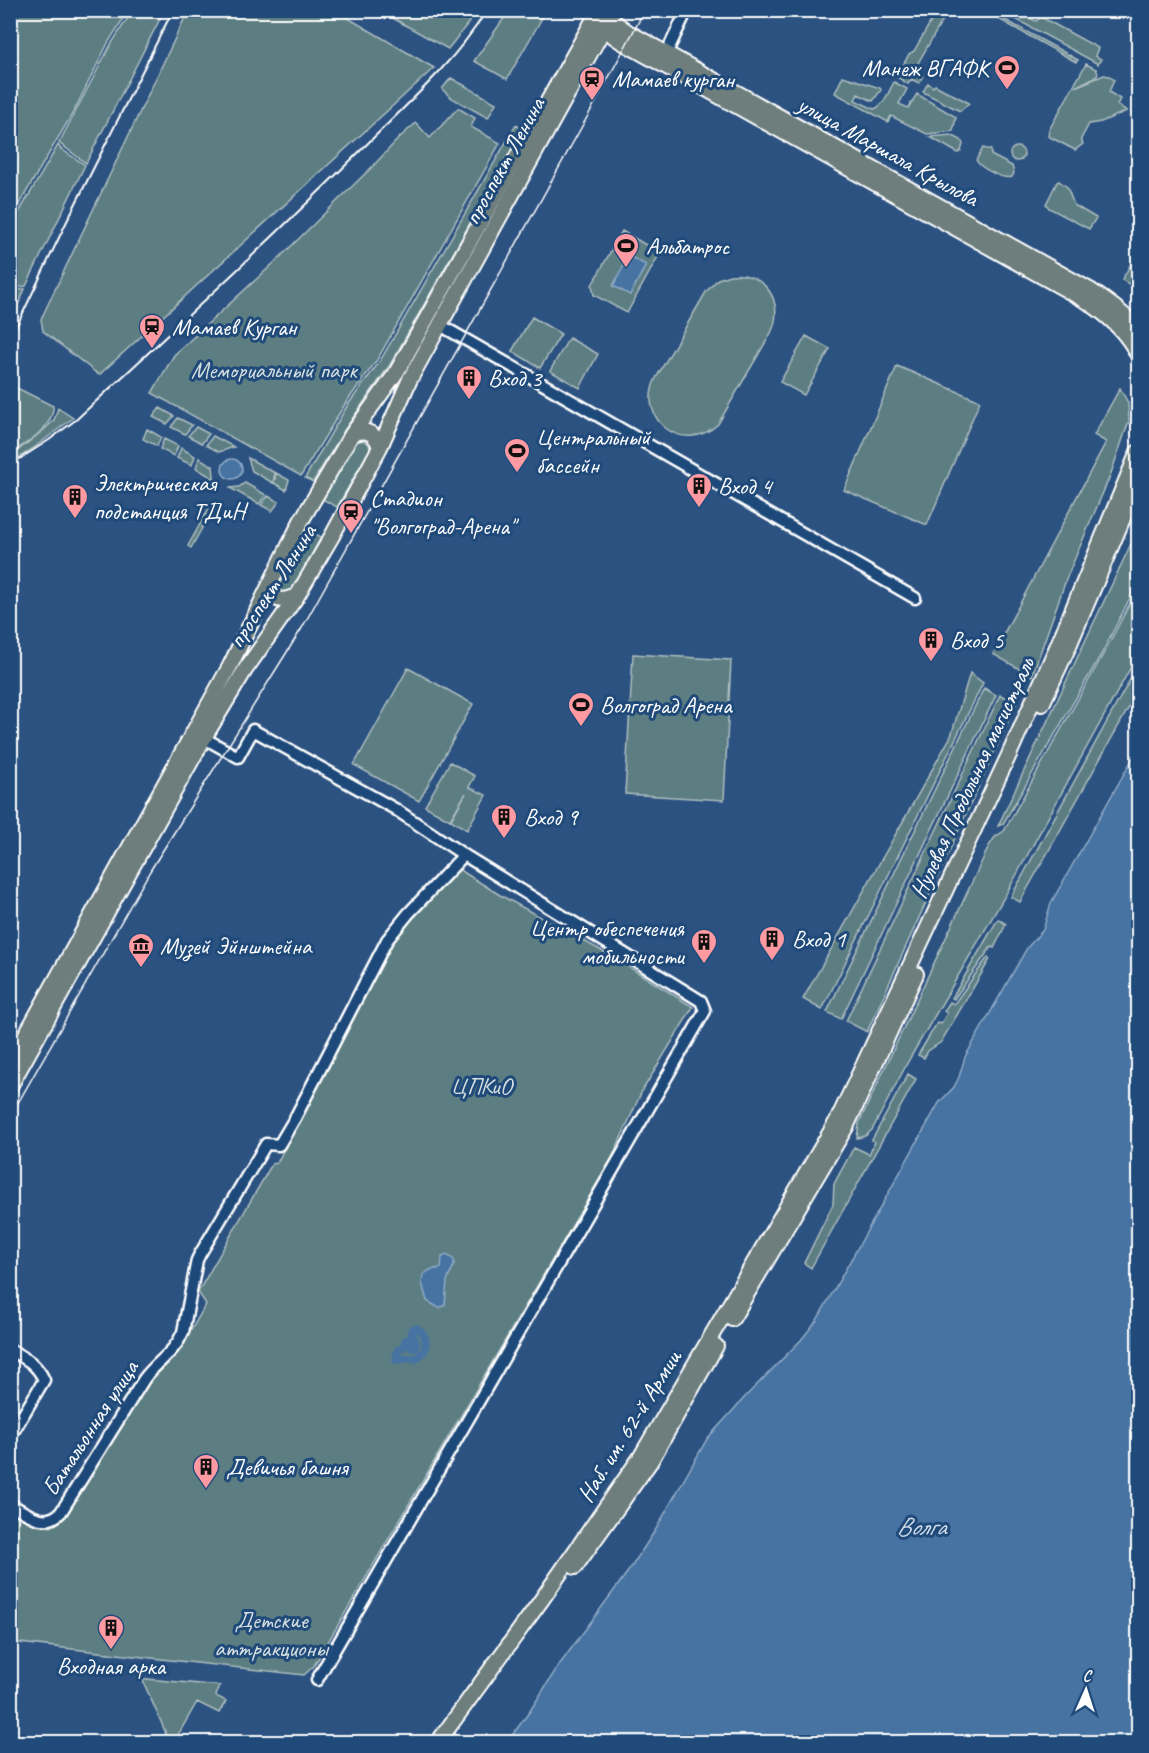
<svg xmlns="http://www.w3.org/2000/svg" width="1149" height="1753" font-family="Caveat,sans-serif">
  <style>
    .green { fill: #5c7e82; stroke: #aebec0; stroke-width: 1.5 }
    .water { fill: #4773a2; stroke: #91abc7; stroke-width: 1.5 }
    .lines { fill: none; stroke-linecap: round; stroke-linejoin: round }
    .canal { stroke: #4773a2; stroke-width: 8 }
    .minor-casing { stroke: #fff; stroke-width: 15 }
    .major-casing { stroke: #fff; stroke-width: 18 }
    .minor { stroke: #1f4a7a; stroke-width: 10 }
    .major { stroke: #6d7e7c; stroke-width: 14 }
    .tram { stroke: #fff; stroke-width: 1.5 }
    .rail { stroke: #fff; stroke-width: 2 }
    .labels { text-anchor: middle; dominant-baseline: central; stroke-width: 6; stroke-linejoin: round; paint-order: stroke }
    .poi-label { font-size: 24px; fill: #fff; stroke: #1f4a7a; text-anchor: start }
    .street-label { font-size: 24px; fill: #fff; stroke: #1f4a7a }
    .park-label { font-size: 24px; fill: #d6dfe0; stroke: #1f4a7a }
    .water-label { font-size: 26px; font-style: italic; fill: #d1dce8; stroke: #1f4a7a }
  </style>
  <rect width="100%" height="100%" fill="#2c5281"/>
  <filter id="ink" filterUnits="userSpaceOnUse"><feTurbulence type="fractalNoise" baseFrequency=".0167" numOctaves="2"/><feDisplacementMap in="SourceGraphic" scale="12" xChannelSelector="R" yChannelSelector="G"/><feConvolveMatrix kernelMatrix="1 2 1 2 8 2 1 2 1" color-interpolation-filters="sRGB"/></filter>
  <g filter="url(#ink)">
    <path class="green" d="M11,10L128,11L108,43L74,111L11,218Z
      M132,11H164L86,163L59,143L110,46Z
      M188,11H336L434,68L99,375L43,331L41,319Z
      M380,11H475L469,22L448,49Z
      M509,11H546L507,79L474,61Z
      M937,11H948L914,70L923,76L919,83L911,79L908,84L897,77L909,54L914,51Z
      M984,11H989L1078,60L1076,62Z
      M1001,11H1017L1036,21L1041,17L1098,48L1095,56L1101,59L1098,64Z
      M1086,64L1096,69L1098,73L1097,76L1075,87L1104,75L1109,76L1114,80L1109,92L1120,99L1117,105L1127,111L1101,122L1089,124L1081,139L1083,144L1075,150L1048,136L1049,130Z
      M843,76L880,88L881,90L873,101L858,94L855,100L874,109C884,106 889,91 894,82L907,89L899,104L908,108L917,94L956,117L953,131L927,134L891,116L888,122L835,93Z
      M451,78L496,103L488,118L450,97L442,89Z
      M928,83L933,87L935,85L969,103L960,111L923,92Z
      M458,108L475,118L471,127L500,143L377,360L345,404L301,476L152,393L174,355L275,262L373,166L400,137L416,123L430,138Z
      M516,125L524,129L389,366L345,429L313,482L305,478L347,406L380,361Z
      M951,135L961,140L963,144L961,151L958,153L930,137Z
      M58,145L61,149L85,165L26,286L11,288V226Z
      M1010 154a7 7 0 1 1 14 0a7 7 0 1 1-14 0Z
      M983,148L991,150V155L1012,166L1014,173L1012,177C1003,180 980,168 976,160Z
      M1059,181L1067,187L1074,205L1096,218L1089,229L1049,208L1046,204L1057,182Z
      M622,231L660,253L627,313L594,295L592,285Z
      M1138,251V279L1134,287L1122,280Z
      M730,275C764,270 786,302 771,333L718,424C684,456 635,420 656,378L706,292L718,279Z
      M25,289L11,321V291Z
      M532,317L561,334L540,368L512,351Z
      M806,336L830,349L804,395L780,382Z
      M569,338L598,354L580,388L550,371Z
      M897,366L980,401L927,525L844,490Z
      M11,385L53,406C55,426 26,444 11,453Z
      M1120,388L1128,403L1129,421L1110,476L1067,577L1032,676L993,654L1106,442L1094,435Z
      M58,408L73,418L35,447L11,463V456L45,429L54,420Z
      M160,408L174,416L167,424L153,417Z
      M178,418L192,425L185,434L171,427Z
      M196,427L209,434L202,443L188,436Z
      M147,429L161,437L157,446L143,439Z
      M213,436L234,447L219,452L206,445Z
      M164,439L178,446L174,456L160,449Z
      M363,440L369,444L370,450L337,507L322,499L353,443Z
      M181,448L195,456L192,465L177,458Z
      M199,458L213,466L214,477L216,480L196,468Z
      M248,458L275,473L273,483L252,471Z
      M276,473L289,480L286,490L274,483Z
      M245,483L266,495L259,504L230,488L239,487Z
      M268,496L279,502L272,511L261,505Z
      M210,506L213,508L191,548L188,546Z
      M305,528L321,537L291,594L285,595L279,592L276,583Z
      M1138,529V582L1102,653L1003,824L998,826Z
      M1138,588V654L1006,894L910,1058L872,1130L865,1136L857,1138L859,1123L989,846L995,837L1004,831L1104,653Z
      M633,654L731,660L724,800L625,794Z
      M1138,665V691L1020,902L1011,897Z
      M408,668L473,704L419,801L354,765Z
      M970,673L983,683L822,1010L803,999L951,736Z
      M984,688L996,695L841,1019L827,1012Z
      M1000,695L1017,702L867,1032L846,1021Z
      M450,762L475,776L469,787L486,795L467,830L451,820L466,793L450,820L425,806Z
      M455,867L500,895L613,957L693,1007L642,1091L612,1158L314,1666L304,1675L11,1642L10,1506L51,1527L64,1517L154,1374L185,1341L206,1304L198,1292L272,1164L277,1163L386,944Z
      M998,919L1006,924L994,948L991,947L954,999L952,998Z
      M988,957L990,959L941,1042L928,1051L924,1058L918,1055L937,1023L941,1024L947,1013L944,1011L950,1002L954,1004Z
      M908,1074L916,1079L811,1268L804,1263L833,1204L834,1184L854,1147L869,1154L875,1142L872,1140Z
      M147,1679L220,1686L216,1696L226,1701L219,1713L197,1702L174,1742H167L165,1731L143,1681Z"/>
    <path class="water" d="M629,256L646,265L630,295L613,286Z
      M222 469a10 10 0 1 1 20 0a10 10 0 1 1-20 0Z
      M1138,749V1742H507L530,1711L557,1668L632,1566L656,1529L707,1439L746,1396L801,1340L817,1320L939,1103L954,1087L959,1077L965,1057L1027,948L1043,930L1051,903Z
      M447,1255L454,1260V1265L447,1281L445,1305L439,1308L427,1301L422,1283L423,1275L430,1270L441,1268L442,1257Z"/>
    <g class="lines">
      <path class="canal" d="M416,1328C425,1332 427,1342 425,1350L416,1359L410,1358L396,1360L398,1350L403,1347L406,1340H408L412,1348H415L416,1342L411,1332L413,1329Z"/>
      <defs>
        <path id="minor" d="M664,58L687,10
          M440,325L915,598
          M204,738L238,757L253,730L395,809L464,855L701,1001L705,1011L317,1680
          M10,1350C25,1358 37,1364 44,1380L10,1437
          M10,1504C27,1513 45,1529 61,1512L144,1379C157,1361 174,1354 183,1332L197,1260L200,1254L266,1144L279,1145L295,1118L387,940L408,914L464,855"/>
        <path id="major" d="M610,19L628,32L1090,290C1108,302 1125,314 1138,330
          M602,21C606,31 613,37 622,42L1088,302C1109,316 1127,332 1138,355
          M352,434C367,428 375,433 380,447
          M270,584C274,603 280,602 297,596
          M1042,704L1068,648L1138,483
          M10,1063L230,666L301,521L352,434L396,373L599,10
          M10,1086L204,738L245,670L297,596L332,536L380,447L410,379L614,10
          M732,1319L846,1127L916,974
          M575,1567L650,1462L716,1346
          M438,1742L540,1602L640,1458L838,1119L1008,757L1057,647L1138,452"/>
      </defs>
      <use href="#minor" class="minor-casing"/>
      <use href="#major" class="major-casing"/>
      <use href="#minor" class="minor"/>
      <use href="#major" class="major"/>
      <path class="tram" d="M10,1117L150,871L302,628L595,103L639,21L642,10"/>
      <path class="rail" d="M10,340L67,221L173,10
        M10,465L49,440L77,419C173,330 270,241 362,149C406,105 454,63 487,10"/>
    </g>
  </g>
  <defs>
    <symbol id="stadium-pin" viewBox="-11 -11 22 30"><path d="M0 17L-7.5 6A9.5 9.5 0 1 1 7.5 6Z" fill="#ff9aa2" stroke="#1f4a7a"/><path d="M0-5a6.5 5 0 1 0 0 10a6.5 5 0 1 0 0-10ZM-3.5-1.8h7v3.6h-7Z" fill="#111"/></symbol>
    <symbol id="station-pin" viewBox="-11 -11 22 30"><path d="M0 17L-7.5 6A9.5 9.5 0 1 1 7.5 6Z" fill="#ff9aa2" stroke="#1f4a7a"/><path d="M-3-6H3Q5-6 5-4V2Q5 4 3 4L4.5 6H3L1.5 4h-3L-3 6H-4.5L-3 4Q-5 4-5 2V-4Q-5-6-3-6ZM-3.5-4v3h7v-3ZM-3.5 1v1.5H-2V1ZM2 1v1.5H3.5V1Z" fill="#111"/></symbol>
    <symbol id="building-pin" viewBox="-11 -11 22 30"><path d="M0 17L-7.5 6A9.5 9.5 0 1 1 7.5 6Z" fill="#ff9aa2" stroke="#1f4a7a"/><path d="M-4-6H4V6H1V3H-1V6H-4ZM-2.5-4.3h1.7v1.8h-1.7ZM.8-4.3h1.7v1.8H.8ZM-2.5-1h1.7V.8h-1.7ZM.8-1h1.7V.8H.8Z" fill="#111"/></symbol>
    <symbol id="museum-pin" viewBox="-11 -11 22 30"><path d="M0 17L-7.5 6A9.5 9.5 0 1 1 7.5 6Z" fill="#ff9aa2" stroke="#1f4a7a"/><path d="M0-6L6-3V-2H-6V-3ZM-5-1h2V3h-2ZM-1-1h2V3h-2ZM3-1h2V3H3ZM-6 4H6V6H-6Z" fill="#111"/></symbol>
  </defs>
  <g fill-rule="evenodd">
    <use href="#stadium-pin" x="992" y="53" width="30" height="40"/>
    <use href="#station-pin" x="577" y="64" width="30" height="40"/>
    <use href="#stadium-pin" x="611" y="231" width="30" height="40"/>
    <use href="#station-pin" x="137" y="312" width="30" height="40"/>
    <use href="#building-pin" x="454" y="363" width="30" height="40"/>
    <use href="#stadium-pin" x="502" y="436" width="30" height="40"/>
    <use href="#building-pin" x="684" y="471" width="30" height="40"/>
    <use href="#building-pin" x="60" y="482" width="30" height="40"/>
    <use href="#station-pin" x="336" y="497" width="30" height="40"/>
    <use href="#building-pin" x="916" y="625" width="30" height="40"/>
    <use href="#stadium-pin" x="566" y="690" width="30" height="40"/>
    <use href="#building-pin" x="489" y="802" width="30" height="40"/>
    <use href="#building-pin" x="757" y="924" width="30" height="40"/>
    <use href="#building-pin" x="689" y="927" width="30" height="40"/>
    <use href="#museum-pin" x="126" y="931" width="30" height="40"/>
    <use href="#building-pin" x="191" y="1452" width="30" height="40"/>
    <use href="#building-pin" x="96" y="1613" width="30" height="40"/>
  </g>
  <g class="labels">
    <g class="poi-label">
      <text x="988" y="68" text-anchor="end">Манеж ВГАФК</text>
      <text x="612" y="79">Мамаев курган</text>
      <text x="646" y="246">Альбатрос</text>
      <text x="172" y="327">Мамаев Курган</text>
      <text x="488" y="378">Вход 3</text>
      <text x="536" y="437">Центральный<tspan x="536" dy="28">бассейн</tspan></text>
      <text x="94" y="483">Электрическая<tspan x="94" dy="28">подстанция ТДиН</tspan></text>
      <text x="718" y="486">Вход 4</text>
      <text x="370" y="498">Стадион<tspan x="370" dy="28">"Волгоград-Арена"</tspan></text>
      <text x="950" y="640">Вход 5</text>
      <text x="600" y="705">Волгоград Арена</text>
      <text x="524" y="817">Вход 9</text>
      <text x="684" y="928" text-anchor="end">Центр обеспечения<tspan x="684" dy="28">мобильности</tspan></text>
      <text x="792" y="939">Вход 1</text>
      <text x="160" y="946">Музей Эйнштейна</text>
      <text x="226" y="1467">Девичья башня</text>
      <text x="111" y="1666" text-anchor="middle">Входная арка</text>
    </g>
    <g class="street-label">
      <text transform="translate(888 151) rotate(29)">улица Маршала Крылова</text>
      <text transform="translate(504 161) rotate(-61)">проспект Ленина</text>
      <text transform="translate(272 586) rotate(-57)">проспект Ленина</text>
      <text transform="translate(972 778) rotate(-65)">Нулевая Продольная магистраль</text>
      <text transform="translate(629 1426) rotate(-58)">Наб. им. 62-й Армии</text>
      <text transform="translate(90 1428) rotate(-57)">Батальонная улица</text>
    </g>
    <g class="park-label">
      <text x="274" y="370">Мемориальный парк</text>
      <text x="481" y="1086">ЦПКиО</text>
      <text x="271" y="1620">Детские<tspan x="271" dy="28">аттракционы</tspan></text>
    </g>
    <g class="water-label">
      <text x="921" y="1526">Волга</text>
    </g>
  </g>
  <rect width="1149" height="1753" fill="none" stroke="#1f4a7a" stroke-width="36"/>
  <rect x="18" y="18" width="1113" height="1717" fill="none" stroke="#fff" stroke-width="2" filter="url(#ink)"/>
  <g transform="translate(1086 1690) rotate(3)" stroke="#1f4a7a" stroke-width="4.5" paint-order="stroke">
  <path d="M0-4.5L10 22L0 15L-10 22Z" fill="#ffffff"/>
  <text y="-9" font-size="16" font-weight="bold" text-anchor="middle" fill="#ffffff">С</text>
  </g>
</svg>
